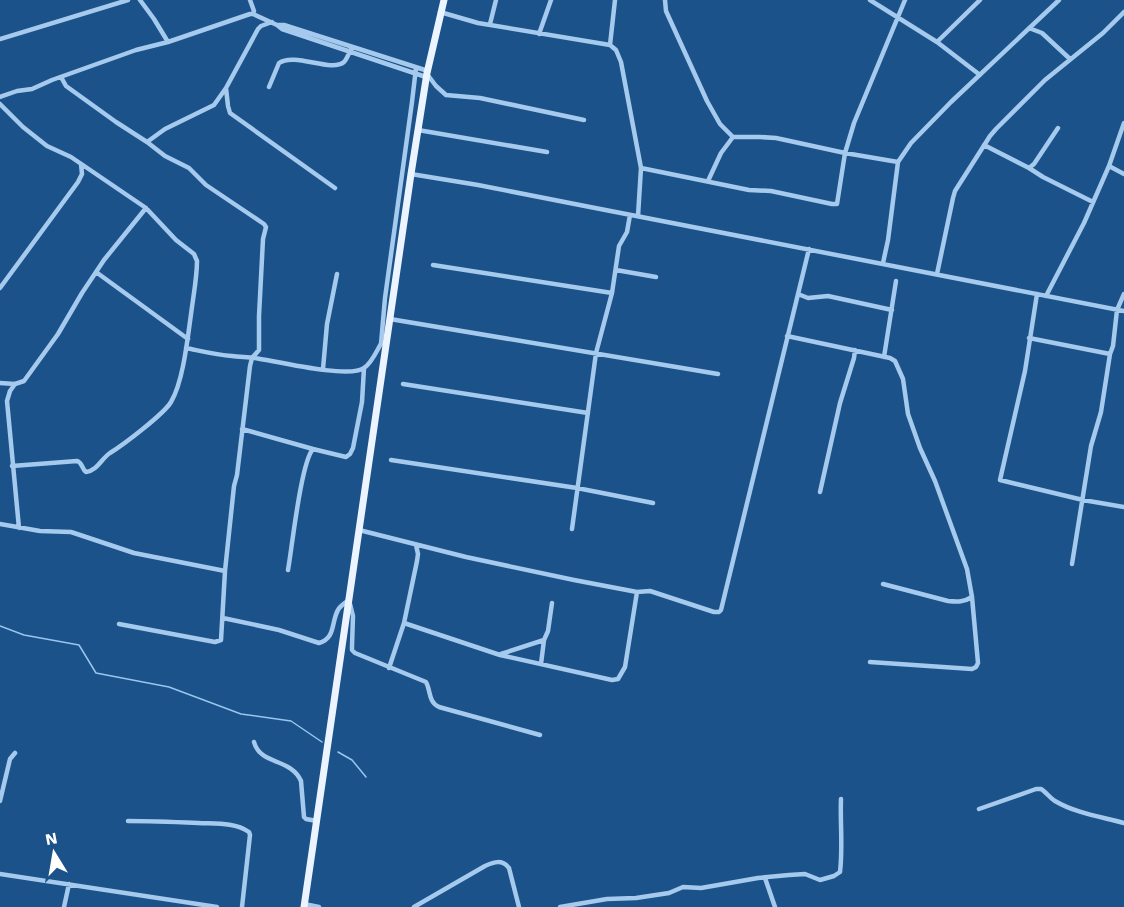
<svg xmlns="http://www.w3.org/2000/svg" width="1124" height="907" font-family="'Work Sans',sans-serif">
  <style>
    .lines { fill: none; stroke-linecap: round; stroke-linejoin: round }
    .stream { stroke: #98c6ef; stroke-width: 1.5 }
    .minor { stroke: #a5caed; stroke-width: 4.5 }
    .primary { stroke: #ebf4ff; stroke-width: 7 }
  </style>
  <rect width="100%" height="100%" fill="#1b528a"/>
  <g class="lines">
    <path class="stream" d="M0,626L24,635L79,645L96,673L169,687L241,714L291,721L322,742
      M338,752L352,760L366,777"/>
    <path class="minor" d="M140,0L154,19L168,42
      M250,0L254,11L253,14
      M665,0L666,11L707,101L720,124L733,137H760L776,138L845,153L898,162
      M870,0L937,42L980,75
      M440,12L478,23L610,45L616,50L621,62L641,168L638,216
      M490,24L496,0
      M277,25H284L428,71
      M1029,28L1042,33L1070,59
      M539,34L551,0
      M0,39L128,0
      M937,42L980,0
      M610,45L615,0
      M427,74L436,86L446,95L480,98L584,120
      M61,77L66,86L116,122L147,142L165,156L189,168L206,185L264,224L266,227L263,239L259,316V350L252,358L250,366L237,475L234,486L225,571L221,640L215,642L119,624
      M269,87L279,63C295,52 331,73 344,62C347,59 349,53 351,49
      M226,88L228,106L230,113L335,188
      M0,97L17,91L32,89L52,80L136,50L168,42L250,14H253L277,25L282,29L426,77
      M0,104L23,127L47,146L71,157L146,208L176,240L194,254L197,261C197,276 194,292 192,307C188,334 184,380 171,402C164,414 123,445 110,453C101,459 98,470 86,472C82,469 82,462 77,461L12,466
      M418,130L547,152
      M147,142L165,129L214,105L226,88L258,29L261,26L272,22
      M984,145L1029,168L1034,164L1058,128
      M1109,166L1124,174
      M641,168L749,190L771,191L832,204H837L845,153L854,123L905,0
      M1029,168L1043,177L1093,202
      M411,174L478,185L590,207L1124,311
      M708,181L721,153L733,137
      M883,263L888,240L898,162L911,143L951,102L1059,0
      M433,265L612,293
      M616,270L656,277
      M96,272L188,339
      M937,274L953,198L955,191L990,136L996,129L1045,80L1103,33L1124,12
      M0,288L78,182L82,174L81,164
      M798,294L808,298L828,296L892,310
      M1037,294L1025,371L1000,480L1083,500L1124,507
      M1046,296L1084,223L1109,166L1124,123
      M390,319L718,374
      M787,336L890,358L895,361L903,379L908,414L920,448L935,481L967,569L972,597L978,663L976,667L972,669L870,662
      M1029,338L1110,354
      M381,344L385,298L412,102L416,68
      M186,348C201,351 217,355 232,356C239,357 247,357 255,358C275,361 349,379 364,368C372,363 377,350 382,342
      M884,357L896,281
      M323,369L327,324L337,274
      M0,383L15,384L24,381L58,334L82,293L104,260L146,208
      M15,384L10,391L7,401L19,528
      M403,384L588,413
      M242,429L313,449
      M391,460L577,488L653,503
      M820,492L840,403L854,358L855,350
      M0,524L40,531L71,532L134,553L225,571
      M572,529L596,353L612,293L619,246L627,232L630,215
      M359,530L466,557L574,580L637,592L650,591L714,612H719L721,610L809,249
      M1072,564L1091,446L1101,412L1110,354L1113,346L1117,310L1124,294
      M288,570C292,548 301,462 313,449L346,457L350,454L353,448L362,402L364,368
      M883,584L948,601C958,602 964,602 972,597
      M223,618L279,630L319,643C336,638 331,622 338,610C340,606 345,603 349,600L353,616L352,646V650L355,653L426,682C431,691 428,702 439,707L540,735
      M404,623L500,655L612,680L618,679L625,667L637,592
      M501,654L544,640
      M541,664L544,640L548,631L552,603
      M389,668L404,623L417,561L418,554L416,545
      M254,742C260,765 291,758 301,781L304,817L306,819L317,821
      M0,801L10,759L15,753
      M979,809L1036,789H1041C1046,792 1050,798 1055,801C1075,813 1102,817 1124,823
      M128,821C151,821 175,822 198,823C215,824 234,822 249,832L250,835L242,907
      M0,874L217,907
      M765,878L775,907
      M304,904L319,907
      M64,907L69,884
      M414,907L485,866C494,862 502,859 509,868L519,907
      M560,907L607,899L636,898L669,893L683,887L701,888L758,878L789,875L805,874L820,880L834,876L840,872C843,847 840,823 841,799"/>
    <path class="primary" d="M304,907L411,174L427,73L444,0"/>
  </g>
  <g transform="translate(54 853) rotate(349)" stroke="#1b528a" stroke-width="4.5" paint-order="stroke">
  <path d="M0-4.5L10 22L0 15L-10 22Z" fill="#ffffff"/>
  <text y="-9" font-size="16" font-weight="bold" text-anchor="middle" fill="#ffffff">N</text>
  </g>
</svg>
